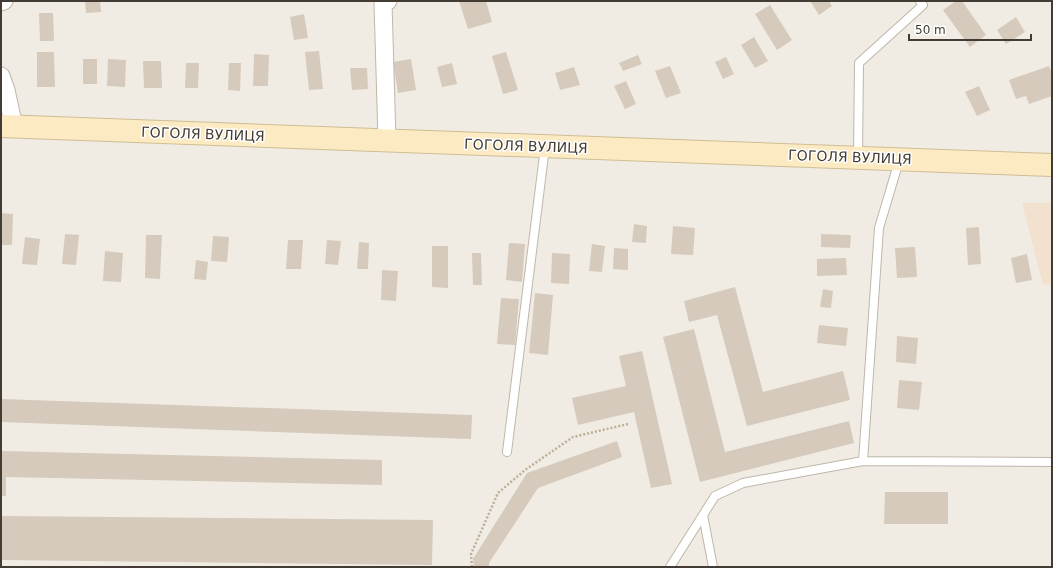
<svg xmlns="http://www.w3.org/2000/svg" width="1053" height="568" font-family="'DejaVu Sans',sans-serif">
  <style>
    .commercial { fill: #f3e1cf }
    .building { fill: #d5cabc }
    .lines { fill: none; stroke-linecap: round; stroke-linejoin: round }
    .service-casing { stroke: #bfb6aa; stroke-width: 10 }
    .minor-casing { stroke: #bfb6aa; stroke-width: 19 }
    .secondary-casing { stroke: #cfbd95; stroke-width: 24 }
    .path { stroke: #bdae98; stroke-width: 2.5; stroke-dasharray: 2 2; stroke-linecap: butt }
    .service { stroke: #fff; stroke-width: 8 }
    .minor { stroke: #fff; stroke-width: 17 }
    .secondary { stroke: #fcebc2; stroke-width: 22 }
    .labels { text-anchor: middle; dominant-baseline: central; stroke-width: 3; stroke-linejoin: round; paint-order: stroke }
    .street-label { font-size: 14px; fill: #423c34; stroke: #fff }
  </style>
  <rect width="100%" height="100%" fill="#f1ece3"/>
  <path class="commercial" d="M1022,203H1052V284L1043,285Z"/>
  <path class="building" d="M85,1H100L101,12L86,13Z
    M459,1H486L492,22L468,29Z
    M810,1H829L832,6L819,15Z
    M956,1H962L986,35L970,47L943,10Z
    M770,5L792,40L777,50L755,14Z
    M39,13H53L54,41H40Z
    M304,14L308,38L294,40L290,17Z
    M1016,17L1025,32L1006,44L997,30Z
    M754,37L768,61L755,68L741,45Z
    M319,51L323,89L309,90L305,52Z
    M37,52H54L55,87H37Z
    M506,52L518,90L503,94L492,56Z
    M254,54L269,55L268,86H253Z
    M638,55L642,64L623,71L619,63Z
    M726,57L734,74L723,79L715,62Z
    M83,59H97V84H83Z
    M108,59L126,60L125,87L107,86Z
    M411,59L416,90L398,93L393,62Z
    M143,61H161L162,88H144Z
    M186,63H199L198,88H185Z
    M229,63H241L240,91L228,90Z
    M452,63L457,84L442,87L437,67Z
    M670,66L681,93L666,98L655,71Z
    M1049,66L1052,74V96L1029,104L1026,96L1016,99L1009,80Z
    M574,67L580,85L560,90L555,73Z
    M350,68H367L368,89L352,90Z
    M626,81L636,104L625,109L614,86Z
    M979,86L990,110L977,116L965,92Z
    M1,213L13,214L12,245H1Z
    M634,224L647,226L646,243L632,242Z
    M673,226L695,228L693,255L671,254Z
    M979,227L981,264L968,265L966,228Z
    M65,234L79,235L76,265L62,264Z
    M821,234L851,235L850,248L821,247Z
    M146,235H162L160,279L145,278Z
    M213,236L229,237L227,262L211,261Z
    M25,237L40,239L37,265L22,264Z
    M288,240H303L301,269H286Z
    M327,240L341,241L338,265L325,264Z
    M359,242L369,243L368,269H357Z
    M509,243L525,244L522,282L506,280Z
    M592,244L605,246L602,272L589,271Z
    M432,246H448V288L432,287Z
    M915,247L917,277L897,278L895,248Z
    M614,248L628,249V270L613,269Z
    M105,251L123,253L121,282L103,281Z
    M472,253H481L482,285H473Z
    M552,253L570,254L569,284L551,283Z
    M1027,254L1032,280L1016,283L1011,258Z
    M846,258L847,275L817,276V259Z
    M196,260L208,262L206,280L194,279Z
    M382,270L398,271L396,301L381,300Z
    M735,287L763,392L843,371L850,400L747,426L717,315L689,322L684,301Z
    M823,289L833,291L831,308L820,307Z
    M535,293L553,295L548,355L529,353Z
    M501,298L519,299L515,345L497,344Z
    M819,325L848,328L846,346L817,343Z
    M694,329L725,452L849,421L854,443L700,482L663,337Z
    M897,336L918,338L916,364L896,362Z
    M642,351L672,484L651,488L634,412L578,425L572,398L626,386L619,356Z
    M899,380L922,382L919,410L897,408Z
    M1,399L472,415L471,439L1,422Z
    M617,441L622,457L538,488L489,563V567H474L473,559L527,473Z
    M1,451L382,460V485L6,477V496H1Z
    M885,492H948V524H884Z
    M1,516L433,520L432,565L1,560Z"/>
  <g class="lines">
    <defs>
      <path id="service" d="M858,157L859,63L923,5L920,1
        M507,452L545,147
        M863,461L879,228L899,161
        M703,515L713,567
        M670,567L715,496L743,483L863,461L1052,462"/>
      <path id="minor" d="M1,2L4,1
        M1,76L6,90L14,127
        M387,140L383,3L388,1"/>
      <path id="secondary" d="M1,126L1052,165"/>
    </defs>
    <use href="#service" class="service-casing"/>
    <use href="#minor" class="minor-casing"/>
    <use href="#secondary" class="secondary-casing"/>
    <path class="path" d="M472,567L471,554L498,493L525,470L573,437L628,424"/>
    <use href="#service" class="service"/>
    <use href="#minor" class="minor"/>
    <use href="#secondary" class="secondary"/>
  </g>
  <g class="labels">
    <g class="street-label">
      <text transform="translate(203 134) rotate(2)">ГОГОЛЯ ВУЛИЦЯ</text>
      <text transform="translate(526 146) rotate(2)">ГОГОЛЯ ВУЛИЦЯ</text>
      <text transform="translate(850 157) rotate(2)">ГОГОЛЯ ВУЛИЦЯ</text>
    </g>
  </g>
  <rect width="1053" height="568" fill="none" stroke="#423c34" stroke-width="4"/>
  <path d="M909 34v6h122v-6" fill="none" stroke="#423c34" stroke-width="2"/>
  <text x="915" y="34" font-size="12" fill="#423c34" stroke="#ffffff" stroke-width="3" paint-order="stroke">50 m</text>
</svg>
